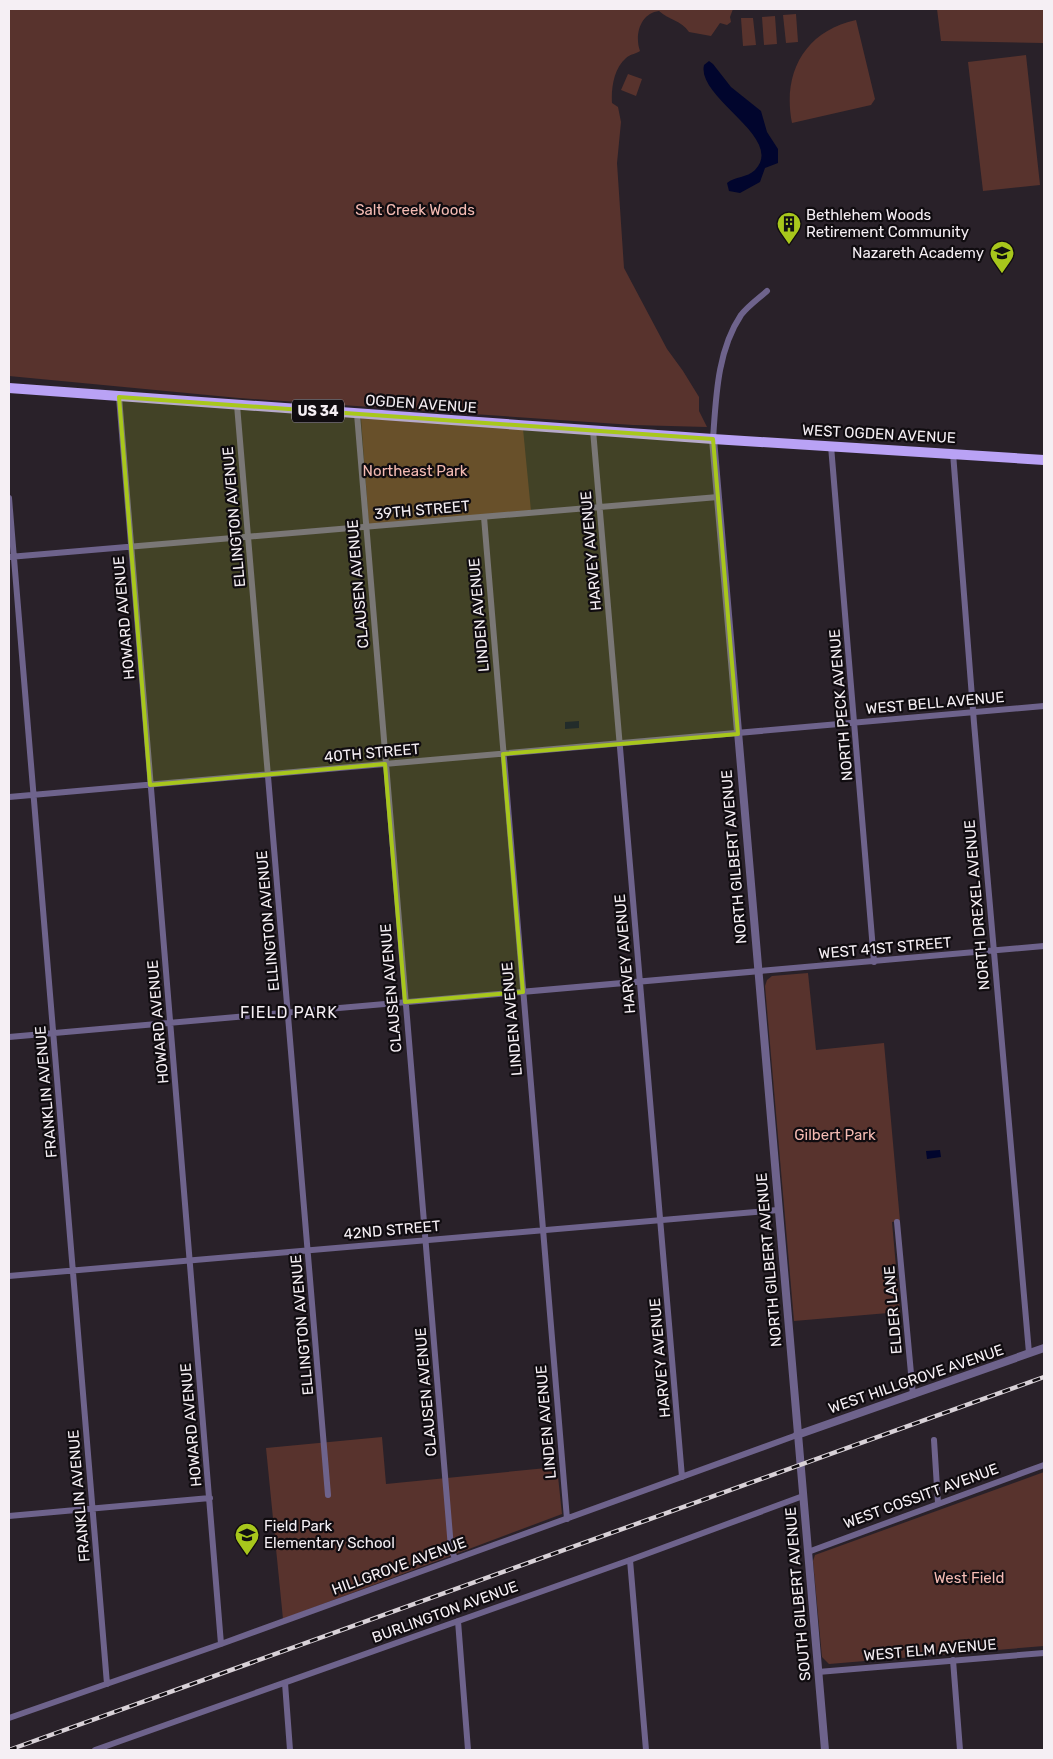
<svg xmlns="http://www.w3.org/2000/svg" width="1053" height="1759" font-family="Rubik,sans-serif">
  <style>
    .green { fill: #58332d }
    .water { fill: #01052d }
    .lines { fill: none; stroke-linecap: round; stroke-linejoin: round }
    .minor { stroke: #6e638c; stroke-width: 6 }
    .tertiary { stroke: #6e638c; stroke-width: 8 }
    .primary { stroke: #b9a2f5; stroke-width: 10 }
    .rail-casing { stroke: #d8d1d7; stroke-width: 4.5 }
    .rail { stroke: #100c10; stroke-width: 2.5; stroke-dasharray: 8; stroke-linecap: butt }
    .marked { fill: #a8c71c; fill-opacity: 0.2; stroke: #a8c71c; stroke-width: 4; stroke-linejoin: round }
    .labels { text-anchor: middle; dominant-baseline: central; stroke-width: 4.5; stroke-linejoin: round; paint-order: stroke }
    .shield { fill: #100c10; stroke: #b0abb0; stroke-width: 1 }
    .shield-label { font-size: 14px; font-weight: bold; fill: #f5eff4 }
    .park-label { font-size: 15px; fill: #f4bbb3; stroke: #100c10 }
    .poi-label { font-size: 15px; fill: #f5eff4; stroke: #100c10; text-anchor: start }
    .street-label { font-size: 15px; fill: #f5eff4; stroke: #100c10 }
    .neighbourhood-label { font-size: 16px; letter-spacing: 1px; fill: #f5eff4; stroke: #100c10 }
  </style>
  <rect width="100%" height="100%" fill="#292129"/>
  <path class="green" d="M9,9H733L730,17L731,22L727,25L720,23L711,36L689,32C681,20 669,20 659,11C641,13 634,34 640,51C636,54 630,54 626,58C614,68 611,88 612,103L618,107L621,122L617,163L624,268L667,349L683,371L699,397V411L707,427L633,425L239,398L9,376Z
    M937,9H1044V43L941,41Z
    M796,14L798,42L786,43L783,15Z
    M775,16L777,44L764,45L762,17Z
    M741,18H753L756,45L743,46Z
    M856,20L875,99L871,105L792,123C782,73 805,31 856,20Z
    M1026,55L1040,185L983,191L968,62Z
    M628,74L642,79L636,96L621,90Z
    M361,418L523,429L531,511L369,525Z
    M808,973L816,1050L884,1043L900,1221L892,1222L900,1312L794,1321L765,986L767,980L772,976Z
    M382,1437L386,1484L557,1467L562,1514L283,1619L266,1448Z
    M1044,1472V1646L829,1664L822,1657L813,1561L815,1555Z"/>
  <path class="water" d="M709,61L713,64L731,87L761,111L767,132L778,149V163L765,168L760,182L740,193L729,191L727,183C735,176 747,178 755,170C786,138 696,98 704,65Z
    M579,721V728L565,729V722Z
    M940,1150L941,1157L927,1159L926,1151Z"/>
  <g class="lines">
    <path class="minor" d="M119,397L221,1644
      M237,405L328,1495
      M357,414L451,1548L455,1559
      M593,430L682,1477
      M713,439C716,398 717,351 741,315C748,306 758,299 767,291
      M831,446L874,962
      M953,453L974,723L1029,1353
      M9,498L107,1684
      M484,517L567,1519
      M9,557L718,497
      M9,797L1044,706
      M9,1037L1044,946
      M897,1222L913,1395
      M9,1276L778,1210
      M934,1440L938,1503
      M9,1516L210,1498
      M808,1552L1044,1465
      M630,1560L646,1750
      M458,1621L468,1750
      M953,1660L960,1750
      M818,1672L1044,1653
      M285,1683L290,1750
      M9,1718L221,1644L797,1435
      M95,1750L630,1560L803,1496"/>
    <path class="tertiary" d="M713,439L825,1750
      M797,1435L1044,1348"/>
    <path class="primary" d="M9,388L713,439L1044,460"/>
    <defs>
      <path id="rail" d="M9,1750L1044,1377"/>
    </defs>
    <use href="#rail" class="rail-casing"/>
    <use href="#rail" class="rail"/>
  </g>
  <path class="marked" d="M119,397L713,439L738,734L503,754L523,992L405,1002L385,764L150,785Z"/>
  <defs>
    <symbol id="building-pin" viewBox="-11 -11 22 30"><path d="M0 17L-7.5 6A9.5 9.5 0 1 1 7.5 6Z" fill="#a8c71c" stroke="#100c10"/><path d="M-4-6H4V6H1V3H-1V6H-4ZM-2.5-4.3h1.7v1.8h-1.7ZM.8-4.3h1.7v1.8H.8ZM-2.5-1h1.7V.8h-1.7ZM.8-1h1.7V.8H.8Z" fill="#111"/></symbol>
    <symbol id="school-pin" viewBox="-11 -11 22 30"><path d="M0 17L-7.5 6A9.5 9.5 0 1 1 7.5 6Z" fill="#a8c71c" stroke="#100c10"/><path d="M0-5L7-2L0 1L-7-2ZM-4 1L0 2.5L4 1V4Q0 6-4 4Z" fill="#111"/></symbol>
  </defs>
  <g fill-rule="evenodd">
    <use href="#building-pin" x="775" y="210" width="28" height="38"/>
    <use href="#school-pin" x="988" y="239" width="28" height="38"/>
    <use href="#school-pin" x="233" y="1521" width="28" height="38"/>
  </g>
  <g class="labels">
    <rect class="shield" x="292" y="399.5" width="52" height="23" rx="4"/>
    <g class="shield-label">
      <text x="318" y="411">US 34</text>
    </g>
    <g class="park-label">
      <text x="415" y="210">Salt Creek Woods</text>
      <text x="415" y="471">Northeast Park</text>
      <text x="835" y="1135">Gilbert Park</text>
      <text x="969" y="1578">West Field</text>
    </g>
    <g class="poi-label">
      <text x="806" y="215">Bethlehem Woods<tspan x="806" dy="17">Retirement Community</tspan></text>
      <text x="984" y="253" text-anchor="end">Nazareth Academy</text>
      <text x="264" y="1526">Field Park<tspan x="264" dy="17">Elementary School</tspan></text>
    </g>
    <g class="street-label">
      <text transform="translate(421 404) rotate(4)">OGDEN AVENUE</text>
      <text transform="translate(879 434) rotate(3)">WEST OGDEN AVENUE</text>
      <text transform="translate(422 510) rotate(-5)">39TH STREET</text>
      <text transform="translate(234 517) rotate(-95)">ELLINGTON AVENUE</text>
      <text transform="translate(591 551) rotate(-95)">HARVEY AVENUE</text>
      <text transform="translate(358 584) rotate(-95)">CLAUSEN AVENUE</text>
      <text transform="translate(479 615) rotate(-95)">LINDEN AVENUE</text>
      <text transform="translate(124 618) rotate(-95)">HOWARD AVENUE</text>
      <text transform="translate(935 703) rotate(-5)">WEST BELL AVENUE</text>
      <text transform="translate(841 705) rotate(-95)">NORTH PECK AVENUE</text>
      <text transform="translate(372 753) rotate(-5)">40TH STREET</text>
      <text transform="translate(734 857) rotate(-95)">NORTH GILBERT AVENUE</text>
      <text transform="translate(977 905) rotate(-95)">NORTH DREXEL AVENUE</text>
      <text transform="translate(268 921) rotate(-95)">ELLINGTON AVENUE</text>
      <text transform="translate(885 948) rotate(-5)">WEST 41ST STREET</text>
      <text transform="translate(625 954) rotate(-95)">HARVEY AVENUE</text>
      <text transform="translate(391 988) rotate(-95)">CLAUSEN AVENUE</text>
      <text transform="translate(512 1019) rotate(-95)">LINDEN AVENUE</text>
      <text transform="translate(158 1022) rotate(-95)">HOWARD AVENUE</text>
      <text transform="translate(46 1092) rotate(-95)">FRANKLIN AVENUE</text>
      <text transform="translate(392 1230) rotate(-5)">42ND STREET</text>
      <text transform="translate(769 1260) rotate(-95)">NORTH GILBERT AVENUE</text>
      <text transform="translate(893 1310) rotate(-95)">ELDER LANE</text>
      <text transform="translate(302 1325) rotate(-95)">ELLINGTON AVENUE</text>
      <text transform="translate(660 1358) rotate(-95)">HARVEY AVENUE</text>
      <text transform="translate(916 1379) rotate(-19)">WEST HILLGROVE AVENUE</text>
      <text transform="translate(426 1392) rotate(-95)">CLAUSEN AVENUE</text>
      <text transform="translate(546 1422) rotate(-95)">LINDEN AVENUE</text>
      <text transform="translate(191 1425) rotate(-95)">HOWARD AVENUE</text>
      <text transform="translate(79 1496) rotate(-95)">FRANKLIN AVENUE</text>
      <text transform="translate(921 1496) rotate(-20)">WEST COSSITT AVENUE</text>
      <text transform="translate(399 1566) rotate(-20)">HILLGROVE AVENUE</text>
      <text transform="translate(798 1594) rotate(-95)">SOUTH GILBERT AVENUE</text>
      <text transform="translate(445 1612) rotate(-20)">BURLINGTON AVENUE</text>
      <text transform="translate(930 1650) rotate(-5)">WEST ELM AVENUE</text>
    </g>
    <g class="neighbourhood-label">
      <text x="289" y="1012">FIELD PARK</text>
    </g>
  </g>
  <rect width="1053" height="1759" fill="none" stroke="#f5eff4" stroke-width="20"/>
</svg>
